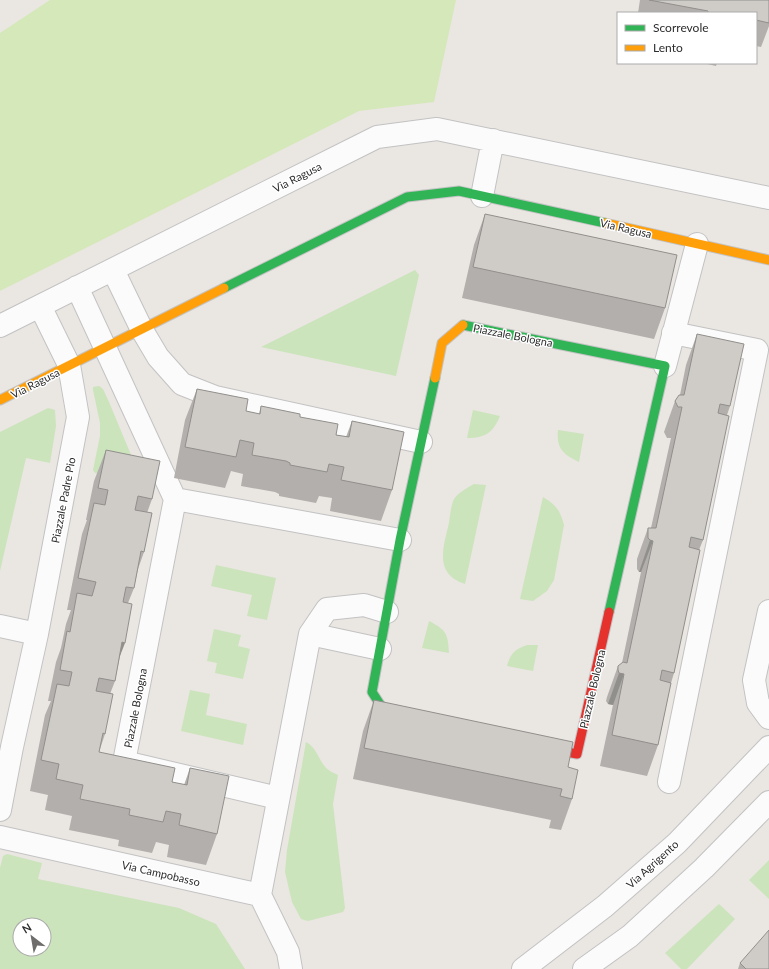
<svg xmlns="http://www.w3.org/2000/svg" width="769" height="969" font-family="Lato,sans-serif">
  <style>
    .green { fill: #cbe4bc; fill-rule: evenodd }
    .pitch { fill: #d5e8b9 }
    .lines { fill: none; stroke-linecap: round; stroke-linejoin: round }
    .street-casing { stroke: #c3c2c3; stroke-width: 24 }
    .fast-casing { stroke: #c3c2c3; stroke-width: 11 }
    .slow-casing { stroke: #c3c2c3; stroke-width: 11 }
    .jam-casing { stroke: #c3c2c3; stroke-width: 11 }
    .street { stroke: #fcfbfb; stroke-width: 22 }
    .fast { stroke: #30b455; stroke-width: 9 }
    .slow { stroke: #ff9f0a; stroke-width: 9 }
    .jam { stroke: #e5322d; stroke-width: 9 }
    .wall { fill: #b2afac }
    .shaded-wall { fill: #918f8c }
    .building { fill: #cfccc8; stroke: #918f8c }
    .labels { text-anchor: middle; dominant-baseline: central; stroke-width: 3; stroke-linejoin: round; paint-order: stroke }
    .street-label { font-size: 11px; fill: #2c2c2c; stroke: #fff }
  </style>
  <rect width="100%" height="100%" fill="#eae6e2"/>
  <path class="green" d="M415,270L419,275L396,376L261,347Z
    M99,386L103,389L109,402L141,479L139,483L95,473L93,470L100,436V423L93,390V387Z
    M48,408L55,410L56,426L50,463L26,458L0,571V432Z
    M473,410L500,416C493,433 485,438 467,438Z
    M558,430L584,434L579,462C563,455 556,448 558,430Z
    M474,484L486,485L465,584C434,574 443,548 449,523C450,516 451,505 454,499C459,492 467,488 474,484Z
    M543,497C556,505 560,510 564,525L554,580L547,591L533,601L520,599Z
    M216,565L276,578L267,620L247,616L252,595L211,586Z
    M429,621C446,630 448,633 449,653L422,648Z
    M214,629L241,635L238,646L250,649L243,679L215,673L217,663L207,661Z
    M527,645H538L533,671L507,666C510,654 515,649 527,645Z
    M190,690L210,694L206,715L247,724L243,745L181,731Z
    M306,742C317,748 318,759 326,768C329,771 334,773 338,775L333,804L345,908L343,912L308,921L301,919L292,902L285,872L287,850Z
    M7,854L42,863L38,879L179,908L216,924L245,969H0V868L3,856ZM20,925H44V949H20Z
    M769,860V899L749,880Z
    M719,904L735,919L687,969H681L665,953Z"/>
  <path class="pitch" d="M50,0H456L434,102L359,111L0,291V33Z"/>
  <g class="lines">
    <defs>
      <path id="street" d="M482,196L493,140
        M113,270L142,330L158,357L182,384L215,397L421,442
        M77,287L175,499
        M0,326L377,137L437,129L769,198
        M665,366L697,244
        M769,611L754,680L758,703L769,718
        M0,626L37,634
        M310,634L380,649
        M669,782L757,350L673,333
        M278,798L124,762L175,499L400,540
        M0,810L12,747L37,634L78,417L69,365L40,306
        M0,837L260,895L288,952L291,969
        M260,895L310,634L327,609L364,605L387,612
        M523,969L605,906L677,843L769,747
        M584,969L630,936L704,868L769,802"/>
      <path id="fast" d="M224,288L407,197L459,191L605,223
        M463,325L665,366L609,612
        M435,378L400,540L372,692L387,715L546,748"/>
      <path id="slow" d="M605,223L769,260
        M435,378L442,343L463,325
        M0,400L224,288"/>
      <path id="jam" d="M546,748L577,754L609,612"/>
    </defs>
    <use href="#street" class="street-casing"/>
    <use href="#fast" class="fast-casing"/>
    <use href="#slow" class="slow-casing"/>
    <use href="#jam" class="jam-casing"/>
    <use href="#street" class="street"/>
    <use href="#fast" class="fast"/>
    <use href="#slow" class="slow"/>
    <use href="#jam" class="jam"/>
  </g>
  <path class="wall" d="M640,0H769V26L761,47L756,46V13H638Z
    M703,63H717L716,66Z
    M485,214L665,308L654,339L462,298L474,245Z
    M697,334L730,406L727,415L703,540L699,550L674,673L671,683L658,745L647,776L600,766L613,705L608,704L606,701L607,697L618,666L622,663L641,572H639L637,569V559L648,528H651L671,438H667L664,432L675,401L680,395L686,365Z
    M197,389L246,411L259,414L261,406L300,417L336,435L346,437L352,421L392,490L381,521L330,511L332,498L319,496L316,503L279,496V494L275,492L241,486L243,474L231,471L225,488L174,478L185,420Z
    M106,450L152,499L147,513L144,552L138,569L134,588L128,603L120,656L115,681L110,694L105,734L99,752L172,782L184,785L190,768L217,834L206,865L167,857L169,845L156,842L152,853L118,846L119,840L69,830L72,816L45,810L48,795L30,791L45,715L51,701H48L56,662L61,648L66,624L71,610H67L82,534L87,520H86L94,481Z
    M374,700L568,767L572,799L561,830L549,828L551,820L353,779L363,731Z
    M740,963L769,969H738Z"/>
  <path class="shaded-wall" d="M650,540L653,541L641,572H639Z
    M122,642L125,643L113,674Z
    M619,673L624,674L613,705L608,704Z"/>
  <path class="building" d="M649,0H769V23L756,20V13H708V11Z
    M485,214L677,255L665,308L473,267Z
    M697,334L744,344L730,406L720,404L718,413L729,416L703,540L691,537L689,547L700,550L674,673L662,670L660,680L671,683L658,745L612,735L624,674L619,673L618,670V666L623,662L627,663L653,541L650,540L648,538V528H656L682,407H678L675,401L679,395H684Z
    M197,389L248,399L246,411L260,414L261,406L300,414V417L338,424L336,435L349,437L352,421L404,432L392,490L341,480L344,467L329,464L327,472L290,465V463L286,461L252,455L254,443L240,440L236,457L185,447Z
    M106,450L160,461L152,499L138,496L135,510L152,513L144,552L141,551L134,588L126,587L123,602L132,604L125,643L122,642L115,681L99,678L96,691L113,694L105,734L103,733L99,752L175,768L172,782L187,785L190,768L229,776L217,834L179,825L181,814L166,811L163,822L129,815L130,809L80,799L83,785L56,779L59,764L41,760L57,684L69,686L72,672L60,670L67,631L70,632L77,593L92,596L96,582L78,578L94,503L105,505L108,490L98,488Z
    M374,700L573,742L568,767L578,770L572,799L560,796L562,789L364,748Z
    M769,930V969H746L740,963Z"/>
  <g class="labels">
    <g class="street-label">
      <text transform="translate(297 177) rotate(-27)">Via Ragusa</text>
      <text transform="translate(626 228) rotate(13)">Via Ragusa</text>
      <text transform="translate(513 335) rotate(11)">Piazzale Bologna</text>
      <text transform="translate(35 383) rotate(-27)">Via Ragusa</text>
      <text transform="translate(63 500) rotate(-79)">Piazzale Padre Pio</text>
      <text transform="translate(592 689) rotate(-77)">Piazzale Bologna</text>
      <text transform="translate(135 708) rotate(-79)">Piazzale Bologna</text>
      <text transform="translate(652 864) rotate(-42)">Via Agrigento</text>
      <text transform="translate(161 873) rotate(13)">Via Campobasso</text>
    </g>
  </g>
  <rect x="617" y="12" width="140" height="52" fill="#ffffff" stroke="#ababab"/>
  <rect x="625" y="25" width="20" height="6" fill="#30b455" stroke="#ababab"/>
  <text x="653" y="32" font-size="12" fill="#2c2c2c">Scorrevole</text>
  <rect x="625" y="45" width="20" height="6" fill="#ff9f0a" stroke="#ababab"/>
  <text x="653" y="52" font-size="12" fill="#2c2c2c">Lento</text>
  <g transform="translate(32 937) rotate(329)"><circle r="19" fill="#ffffff" stroke="#ababab"/>
  <path d="M0-3L7 15L0 10L-7 15Z" fill="#6e6d6c"/>
  <text y="-6" font-size="11" font-weight="bold" text-anchor="middle" fill="#2c2c2c">N</text>
  </g>
</svg>
